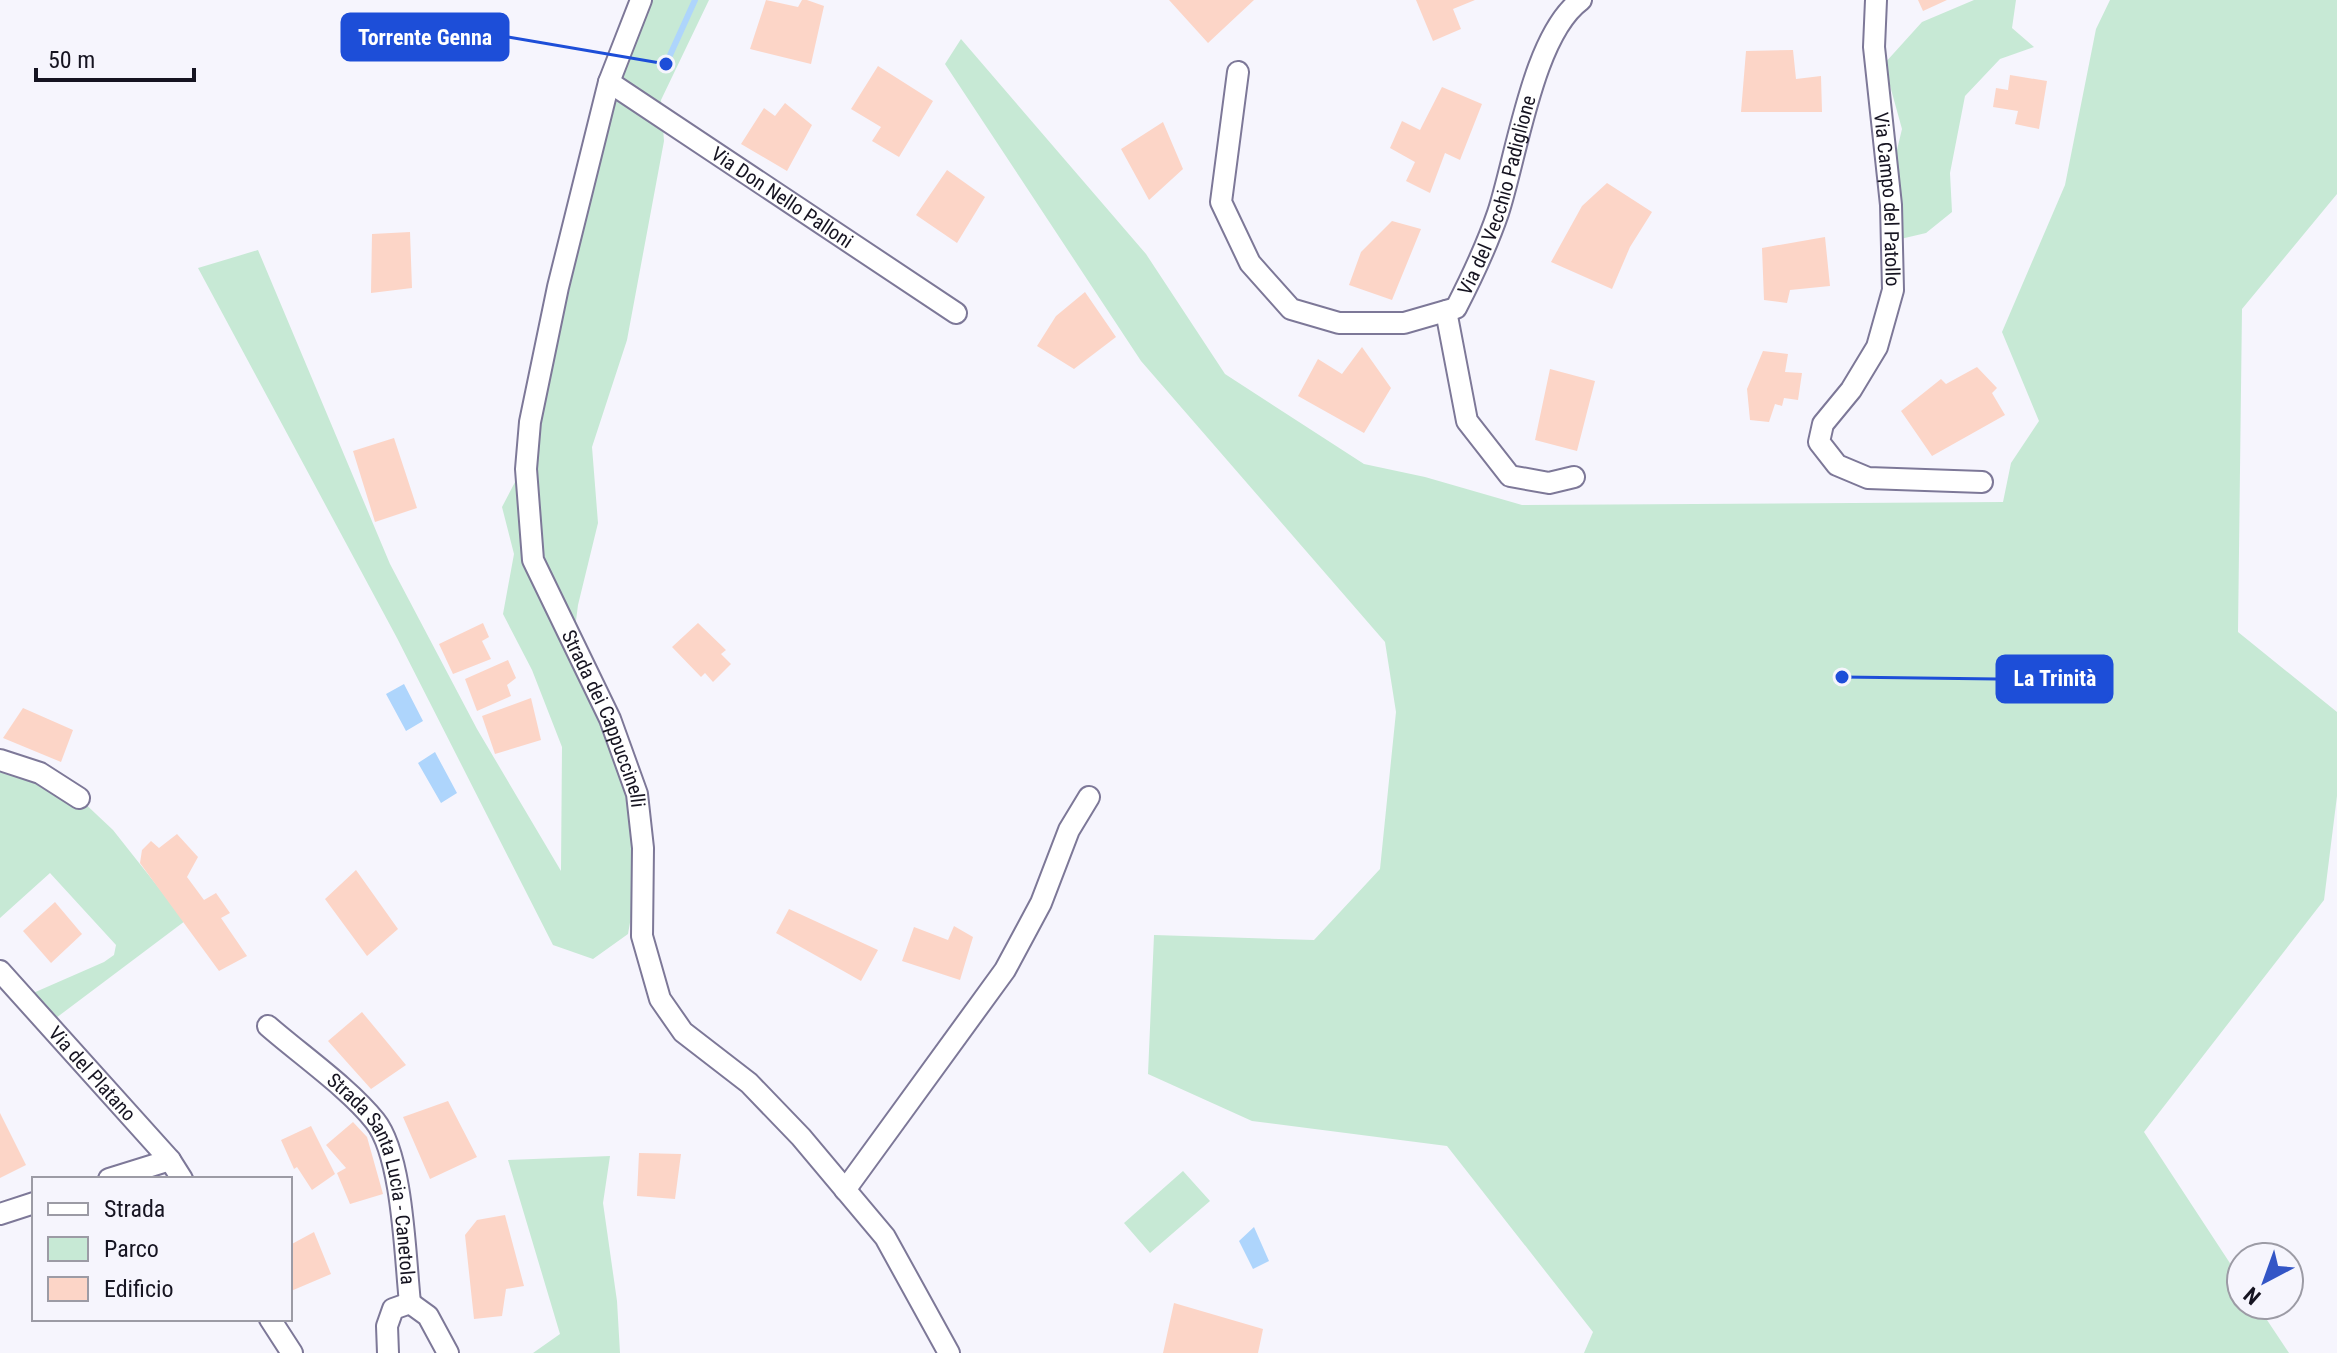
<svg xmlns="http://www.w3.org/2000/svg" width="2337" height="1353" font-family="'Roboto Condensed',sans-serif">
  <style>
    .green { fill: #c7e9d5 }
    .water { fill: #aed5fc }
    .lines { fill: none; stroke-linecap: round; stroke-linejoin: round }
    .stream { stroke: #aed5fc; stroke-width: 6 }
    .building { fill: #fcd5c7 }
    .minor-casing { stroke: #7d7898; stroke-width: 24 }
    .minor { stroke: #fff; stroke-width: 20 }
    .labels { text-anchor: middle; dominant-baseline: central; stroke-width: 6; stroke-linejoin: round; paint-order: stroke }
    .street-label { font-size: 20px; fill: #161421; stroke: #f6f5fd }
    .leader { fill: none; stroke: #1d4ed8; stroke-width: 3 }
    .callout-dot { fill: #1d4ed8; stroke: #f6f5fd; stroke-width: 3 }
    .callout { fill: #1d4ed8; stroke: #1d4ed8; stroke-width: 3 }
    .callout-label { font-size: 22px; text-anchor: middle; font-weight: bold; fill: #fff }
  </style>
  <rect width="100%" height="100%" fill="#f6f5fd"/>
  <path class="green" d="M641,0H709L661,100L664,141L627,340L592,447L598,523L578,605L573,644L610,719L643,848L628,934L593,959L553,945L397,638L198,268L258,250L390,564L477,729L561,871L562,747L532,670L503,614L514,554L502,507L526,461L530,422Z
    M1974,0H2016L2012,28L2034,47L2000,59L1965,96L1950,173L1952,212L1926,233L1892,241L1889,183L1902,129L1884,64L1922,22Z
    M2110,0H2337V194L2242,309L2238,632L2337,712V796L2324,900L2144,1132L2241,1280V1305H2257L2289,1353H1584L1593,1332L1447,1146L1252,1121L1148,1074L1154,935L1314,940L1380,869L1396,712L1385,642L1141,361L945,64L961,39L1146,254L1225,374L1364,464L1425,477L1522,505L2003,502L2011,463L2039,421L2002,332L2065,185L2096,29Z
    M0,760L79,798L113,830L185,921L48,1024L24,997L104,962L114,955L116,945L50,873L0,918Z
    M610,1156L603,1203L617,1301L620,1353H533L560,1334L508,1160Z
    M1183,1171L1210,1201L1150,1253L1124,1223Z"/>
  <path class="water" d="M404,684L423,721L406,731L386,694Z
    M435,752L457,793L441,803L418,763Z
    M1254,1227L1269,1261L1253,1269L1239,1241Z"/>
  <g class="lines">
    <path class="stream" d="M666,64L695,0"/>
  </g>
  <path class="building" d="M766,0L798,7L802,0H807L824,6L811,64L750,49Z
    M1169,0H1254L1208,43Z
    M1416,0H1475L1453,9L1461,29L1433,41Z
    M1918,0H1947L1923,11Z
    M1793,50L1796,79L1821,76L1822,112H1741L1746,51Z
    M878,66L933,101L899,157L872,141L881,127L851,109Z
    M2010,75L2047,81L2039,129L2015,124L2018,111L1993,107L1996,88L2008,90Z
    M1442,87L1482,104L1460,160L1445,153L1430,193L1406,181L1415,162L1390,148L1402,121L1420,130Z
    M785,103L812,125L787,171L741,144L764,108L775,116Z
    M1163,122L1183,169L1149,200L1121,149Z
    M947,170L985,197L957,243L916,215Z
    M1607,183L1652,212L1630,247L1612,289L1551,262L1582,206Z
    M1392,221L1421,229L1392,300L1349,285L1361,252Z
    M410,232L412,288L371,293L372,234Z
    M1825,237L1830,286L1790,290L1787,303L1764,300L1762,248Z
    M1085,292L1116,337L1074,369L1037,346L1056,316Z
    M1362,347L1391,388L1364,433L1298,396L1318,359L1342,374Z
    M1763,351L1788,354L1785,372L1802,373L1798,400L1784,398L1782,406L1775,404L1769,422L1750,420L1747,389Z
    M1977,367L1997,388L1992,393L2005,415L1932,456L1901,411L1941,379L1946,384Z
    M1550,369L1595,381L1577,451L1535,440Z
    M394,438L417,508L375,522L353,451Z
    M483,623L489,637L482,641L491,659L453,674L439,644Z
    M698,623L726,650L721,654L731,664L713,682L705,673L701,677L672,647Z
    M508,660L516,678L507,685L511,696L477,711L465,679Z
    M531,698L541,740L495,754L482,716Z
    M23,708L73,730L61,762L3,738Z
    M177,834L198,857L187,877L204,900L216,893L230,913L221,918L247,956L219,971L140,863L142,850L151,841L159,848Z
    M356,870L398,929L367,956L325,899Z
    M55,902L82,934L51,963L23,931Z
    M789,909L878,950L861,981L776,933Z
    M954,926L973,937L960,980L902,961L914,927L948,940Z
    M362,1012L406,1065L371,1089L328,1041Z
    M448,1101L477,1157L430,1179L403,1117Z
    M0,1113L26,1165L0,1178Z
    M353,1122L367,1137L383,1194L350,1204L337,1173L346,1168L326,1145Z
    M311,1126L335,1174L312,1190L297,1167L294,1169L281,1140Z
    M639,1153L681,1154L675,1199L637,1196Z
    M505,1215L524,1286L506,1289L502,1316L474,1319L465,1235L477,1220Z
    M314,1232L331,1274L291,1291L290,1245Z
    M1174,1303L1263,1329L1258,1353H1163Z"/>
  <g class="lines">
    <defs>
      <g id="minor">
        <path id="s1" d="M641,0L609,82L558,287L530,422L526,469L533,560L610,719L637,794L643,848L642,936L660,999L683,1032L749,1083L801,1137L885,1237L949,1353"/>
        <path id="s2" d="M1876,0L1874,47L1891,205L1893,290L1877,347L1851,390L1823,424L1819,442L1837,465L1868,478L1982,482"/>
        <path id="s3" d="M1238,72L1221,202L1250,263L1291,309L1339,323H1404L1456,308C1472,277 1487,245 1498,213C1517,155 1533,35 1581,0"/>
        <path id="s4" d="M609,82L956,313"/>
        <path d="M1446,311L1467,421L1510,476L1549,483L1574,477"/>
        <path d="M0,760L40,773L79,798"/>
        <path id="s5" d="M0,971L170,1160L182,1179"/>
        <path id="s6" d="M268,1026C300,1054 350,1089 375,1121C403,1156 405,1257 410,1303"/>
        <path d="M109,1179L170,1160"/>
        <path d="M845,1190L1005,970L1041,903L1069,830L1089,797"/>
        <path d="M0,1214L34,1203"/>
        <path d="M410,1303L428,1316L448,1353"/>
        <path d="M270,1319L292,1353"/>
        <path d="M388,1353L387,1326L393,1309L410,1303"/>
      </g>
    </defs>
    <use href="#minor" class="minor-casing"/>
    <use href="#minor" class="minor"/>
  </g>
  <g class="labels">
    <g class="street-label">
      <text stroke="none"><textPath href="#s3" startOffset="550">Via del Vecchio Padiglione</textPath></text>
      <text stroke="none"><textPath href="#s4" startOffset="208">Via Don Nello Palloni</textPath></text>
      <text stroke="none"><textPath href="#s2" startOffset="200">Via Campo del Patollo</textPath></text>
      <text stroke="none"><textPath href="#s1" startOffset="750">Strada dei Cappuccinelli</textPath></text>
      <text stroke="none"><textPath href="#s5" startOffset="138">Via del Platano</textPath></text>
      <text stroke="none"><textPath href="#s6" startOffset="196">Strada Santa Lucia - Canetola</textPath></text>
    </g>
  </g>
  <path class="leader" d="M666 64L508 37M1842 677L1997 679"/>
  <g class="callout-dot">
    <circle cx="666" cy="64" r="8"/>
    <circle cx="1842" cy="677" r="8"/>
  </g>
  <g class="callout">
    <rect x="342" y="14" width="166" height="46" rx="8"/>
    <rect x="1997" y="656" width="115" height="46" rx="8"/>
  </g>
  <g class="callout-label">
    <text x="425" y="45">Torrente Genna</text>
    <text x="2055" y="686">La Trinità</text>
  </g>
  <rect x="32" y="1177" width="260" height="144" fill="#f6f5fd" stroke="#9c9ba5" stroke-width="2"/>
  <rect x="48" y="1203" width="40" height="12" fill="#ffffff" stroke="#9c9ba5" stroke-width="2"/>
  <text x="104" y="1217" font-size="24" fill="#161421">Strada</text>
  <rect x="48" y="1237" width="40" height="24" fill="#c7e9d5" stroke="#9c9ba5" stroke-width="2"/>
  <text x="104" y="1257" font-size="24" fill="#161421">Parco</text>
  <rect x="48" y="1277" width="40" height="24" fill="#fcd5c7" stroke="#9c9ba5" stroke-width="2"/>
  <text x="104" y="1297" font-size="24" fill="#161421">Edificio</text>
  <g transform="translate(2265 1281) rotate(221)"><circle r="38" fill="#f6f5fd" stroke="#9c9ba5" stroke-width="2"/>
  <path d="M0-6L14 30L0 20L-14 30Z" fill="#3355c6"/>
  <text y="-12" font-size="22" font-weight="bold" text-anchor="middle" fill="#161421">N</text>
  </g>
  <path d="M36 68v12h158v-12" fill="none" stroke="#161421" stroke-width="4"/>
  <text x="48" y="68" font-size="24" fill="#161421" stroke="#f6f5fd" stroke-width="6" paint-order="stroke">50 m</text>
</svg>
